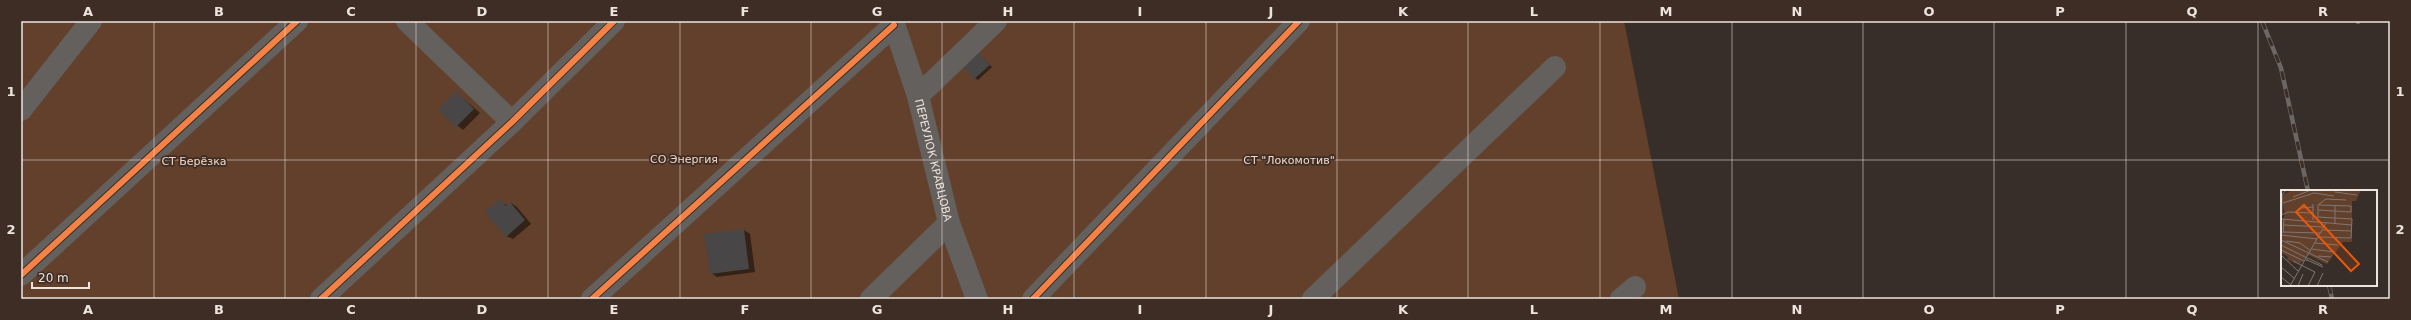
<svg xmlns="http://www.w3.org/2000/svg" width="2411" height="320" font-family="'DejaVu Sans',sans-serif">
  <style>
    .green { fill: #62402c }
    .shadow { fill: #0007 }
    .building { fill: #484646 }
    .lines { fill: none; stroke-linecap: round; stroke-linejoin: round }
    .minor { stroke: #64605e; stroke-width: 22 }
    .rail-casing { stroke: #6c6765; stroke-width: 4.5 }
    .rail { stroke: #3d2d24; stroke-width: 3; stroke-dasharray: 9; stroke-linecap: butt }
    .cycleway-casing { stroke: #3d2d24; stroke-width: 8 }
    .cycleway { stroke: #f48246; stroke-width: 6 }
    .grid { fill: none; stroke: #eee4de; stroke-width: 1; stroke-opacity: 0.55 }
    .labels { text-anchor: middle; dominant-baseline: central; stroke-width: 3.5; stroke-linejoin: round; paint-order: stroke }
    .park-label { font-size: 11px; fill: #f5d8c7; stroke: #3d2d24 }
    .street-label { font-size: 11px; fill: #eee4de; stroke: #3d2d24 }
    .inset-road { fill: none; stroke: #807772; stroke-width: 1 }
    .view { fill: #e8590c; fill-opacity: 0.15; stroke: #e8590c; stroke-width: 2 }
    .inset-edge { fill: none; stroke: #eee4de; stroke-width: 2 }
    .neatline { fill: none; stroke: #eee4de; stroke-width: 1.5 }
    .grid-label { font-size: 13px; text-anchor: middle; font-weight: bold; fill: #eee4de }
  </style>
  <rect width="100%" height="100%" fill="#372e2a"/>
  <path class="green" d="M21,21H1624L1679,299H21Z"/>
  <path class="shadow" d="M977,52L992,67L978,80L975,78Z
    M456,92L480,113L463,130L439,110Z
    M500,201L508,206L511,203L517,207L531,224L513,239L506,236Z
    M744,230L750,234L755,272L717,277L711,273Z
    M1066,297L1070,299H1063Z"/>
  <path class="building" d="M977,51L990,65L974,79L962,65Z
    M456,91L474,109L456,127L438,110Z
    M500,199L506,206L510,202L525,220L506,237L485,212Z
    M744,229L749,269L710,274L704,234Z
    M1076,295L1080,299H1071Z"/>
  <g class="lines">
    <g class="minor">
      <path d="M407,21L512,122"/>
      <path id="s1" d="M893,21L918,96L949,223L977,299"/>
      <path d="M918,96L996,21"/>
      <path d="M21,110L91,21"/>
      <path d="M21,275L297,21"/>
      <path d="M321,299L512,122L614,21"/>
      <path d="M592,299L894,25"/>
      <path d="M871,299L949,223"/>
      <path d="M1033,299L1299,21"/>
      <path d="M1313,299L1555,67"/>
      <path d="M1621,299L1635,287"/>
    </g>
    <defs>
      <path id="rail" d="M2262,21L2281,68L2308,191
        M2358,21V22
        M2329,285L2332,299"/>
    </defs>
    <use href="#rail" class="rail-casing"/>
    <use href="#rail" class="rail"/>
    <defs>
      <path id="cycleway" d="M21,275L297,21
        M321,299L512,122L614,21
        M592,299L894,25
        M1033,299L1299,21"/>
    </defs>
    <use href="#cycleway" class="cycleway-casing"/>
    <use href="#cycleway" class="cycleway"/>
  </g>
  <path class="grid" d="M154,21V299M285,21V299M416,21V299M548,21V299M680,21V299M811,21V299M942,21V299M1074,21V299M1206,21V299M1337,21V299M1468,21V299M1600,21V299M1732,21V299M1863,21V299M1994,21V299M2126,21V299M2258,21V299M21,160H2390"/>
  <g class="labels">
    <g class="park-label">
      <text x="684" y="159">СО Энергия</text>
      <text x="1289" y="160">СТ "Локомотив"</text>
      <text x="194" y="161">СТ Берёзка</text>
    </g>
    <g class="street-label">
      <text stroke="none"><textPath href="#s1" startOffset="145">ПЕРЕУЛОК КРАВЦОВА</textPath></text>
    </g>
  </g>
  <g transform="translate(2281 190)">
    <rect width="96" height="96" fill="#372e2a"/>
    <path d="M11,0H80L75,11H71V52H62L46,74L27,65L19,74L6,70L7,67L1,63L0,29L4,26L0,6Z" fill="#62402c"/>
    <path class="inset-road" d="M54,2L76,5M12,7L30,0M2,13L33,3L53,6M32,14V30M20,18L32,17M37,20L70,22V16L38,15M1,25L7,22L32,23M1,25V5L5,0M37,27L71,29L70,48L37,47M37,28V15L45,9L65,10M0,29L71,35M54,34V15M2,35L43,37M42,40L70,41M2,42L39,43M2,43L3,29M0,45L36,49M0,50L47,72M5,51L19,53L30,61M34,53L57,55M0,55L26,68M31,59L53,62M0,60L23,71M0,65L17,81M37,66L50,67M26,70L42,77M12,71L34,82L27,96M25,71L27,68L41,75M0,77L13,88M0,87L10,95M9,96L45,33M17,96L22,84M36,96L42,83"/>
    <path class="view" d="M23,15L78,74L70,81L15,22Z"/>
    <rect width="96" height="96" class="inset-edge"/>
  </g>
  <rect width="2411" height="320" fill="none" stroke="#3d2d24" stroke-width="44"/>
  <path d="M32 282v6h57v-6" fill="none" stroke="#eee4de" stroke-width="2"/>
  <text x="38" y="282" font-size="12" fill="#eee4de" stroke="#3d2d24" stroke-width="3" paint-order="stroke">20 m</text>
  <rect x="22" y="22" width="2367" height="276" class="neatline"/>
  <g class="grid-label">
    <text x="88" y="16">A</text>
    <text x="219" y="16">B</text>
    <text x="351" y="16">C</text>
    <text x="482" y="16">D</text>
    <text x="614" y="16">E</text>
    <text x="745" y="16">F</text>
    <text x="877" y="16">G</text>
    <text x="1008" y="16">H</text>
    <text x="1140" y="16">I</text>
    <text x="1271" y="16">J</text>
    <text x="1403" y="16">K</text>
    <text x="1534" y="16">L</text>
    <text x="1666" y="16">M</text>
    <text x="1797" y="16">N</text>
    <text x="1929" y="16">O</text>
    <text x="2060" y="16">P</text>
    <text x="2192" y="16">Q</text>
    <text x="2323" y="16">R</text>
    <text x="11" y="96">1</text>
    <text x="2400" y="96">1</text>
    <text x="11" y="234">2</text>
    <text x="2400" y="234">2</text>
    <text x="88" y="314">A</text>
    <text x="219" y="314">B</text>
    <text x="351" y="314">C</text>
    <text x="482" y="314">D</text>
    <text x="614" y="314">E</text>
    <text x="745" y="314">F</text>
    <text x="877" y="314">G</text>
    <text x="1008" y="314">H</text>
    <text x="1140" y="314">I</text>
    <text x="1271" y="314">J</text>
    <text x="1403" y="314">K</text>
    <text x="1534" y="314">L</text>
    <text x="1666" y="314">M</text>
    <text x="1797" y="314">N</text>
    <text x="1929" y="314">O</text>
    <text x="2060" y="314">P</text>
    <text x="2192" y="314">Q</text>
    <text x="2323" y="314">R</text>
  </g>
</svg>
